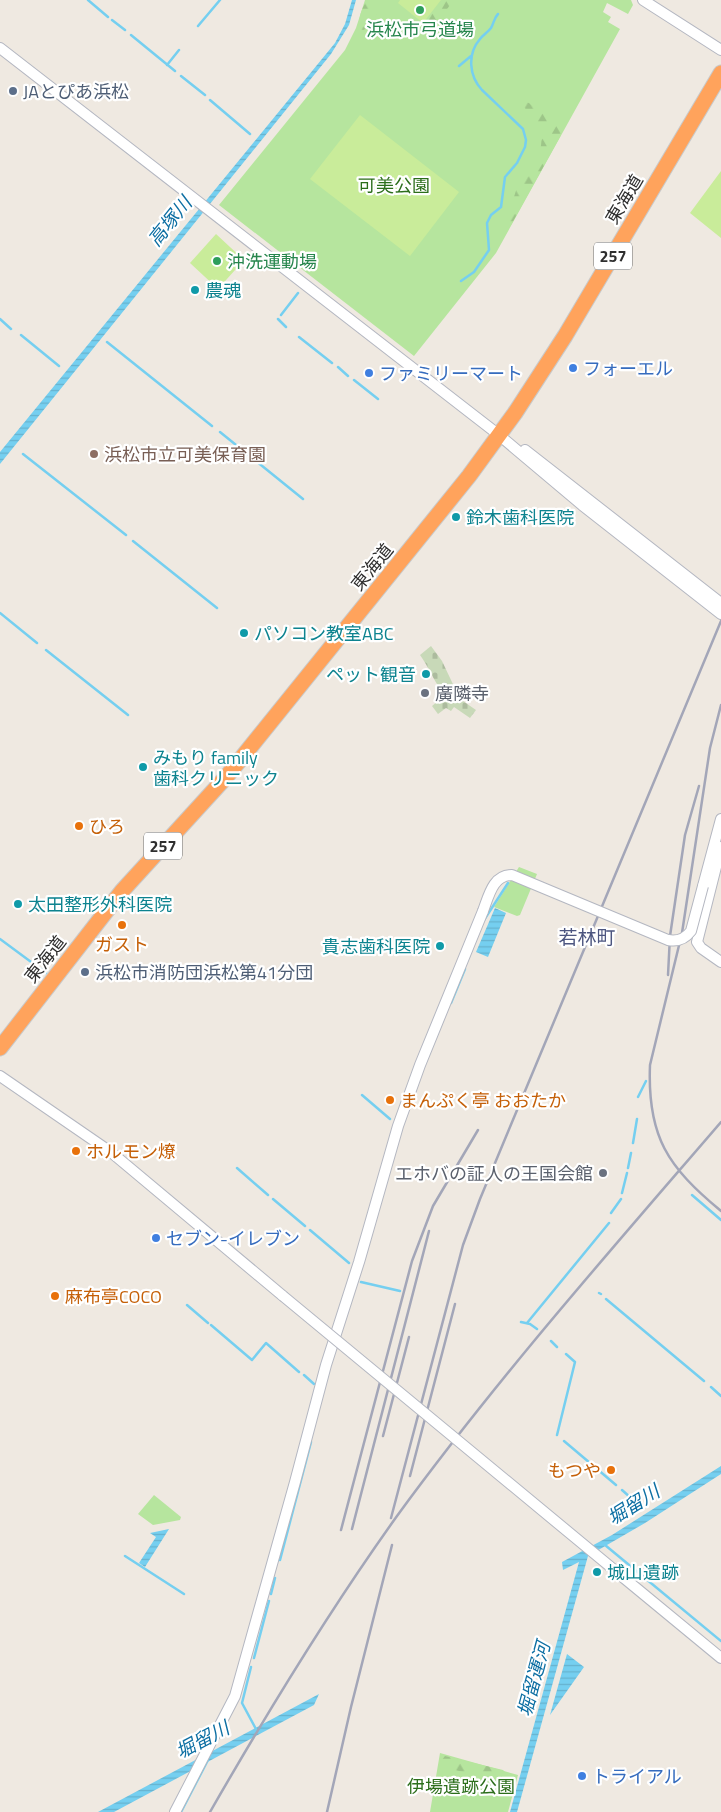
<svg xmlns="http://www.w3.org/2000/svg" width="721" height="1812" font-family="'Titillium Web','Noto Sans JP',sans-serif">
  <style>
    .grass { fill: #b6e59e }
    .forest { fill: url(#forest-firs) }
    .cemetery { fill: url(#cemetery-stones) }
    .pitch { fill: #c9ec9a }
    .water { fill: url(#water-rules) }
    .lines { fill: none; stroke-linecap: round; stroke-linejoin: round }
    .stream { stroke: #75cff0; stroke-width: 2.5 }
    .minor-casing { stroke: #b4b7c1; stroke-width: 12 }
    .highway-casing { stroke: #c9c9c9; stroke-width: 17 }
    .minor { stroke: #fff; stroke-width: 10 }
    .highway { stroke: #ffa35c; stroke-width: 15 }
    .rail { stroke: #a3a6b8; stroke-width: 2.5 }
    .minor-bridge-casing { stroke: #b4b7c1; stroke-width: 12; stroke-linecap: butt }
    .minor-bridge { stroke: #fff; stroke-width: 10 }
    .leisure-dot { fill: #2e9e5b; stroke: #fff; stroke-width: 2 }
    .service-dot { fill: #5c6f8a; stroke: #fff; stroke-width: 2 }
    .culture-dot { fill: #0f9aa8; stroke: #fff; stroke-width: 2 }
    .shop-dot { fill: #3f7fe0; stroke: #fff; stroke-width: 2 }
    .education-dot { fill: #8d6e63; stroke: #fff; stroke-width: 2 }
    .worship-dot { fill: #6b7280; stroke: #fff; stroke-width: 2 }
    .food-dot { fill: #e8710a; stroke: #fff; stroke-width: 2 }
    .labels { text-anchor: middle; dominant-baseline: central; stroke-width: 4.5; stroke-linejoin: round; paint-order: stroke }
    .shield { fill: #fff; stroke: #6d6d6d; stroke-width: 1 }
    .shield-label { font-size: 16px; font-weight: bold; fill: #2e2e2e }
    .leisure-label { font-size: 18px; fill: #27864d; stroke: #fff }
    .service-label { font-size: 18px; fill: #4e5e75; stroke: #fff; text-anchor: start }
    .park-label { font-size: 18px; fill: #2c6e1b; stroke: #fff }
    .street-label { font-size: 18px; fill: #2e2e2e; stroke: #fff }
    .culture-label { font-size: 18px; fill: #0d838f; stroke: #fff; text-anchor: start }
    .shop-label { font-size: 18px; fill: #366cbe; stroke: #fff; text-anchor: start }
    .education-label { font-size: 18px; fill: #785e54; stroke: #fff; text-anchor: start }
    .worship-label { font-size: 18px; fill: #5b616d; stroke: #fff; text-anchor: start }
    .food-label { font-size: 18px; fill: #c56008; stroke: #fff; text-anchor: start }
    .water-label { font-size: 19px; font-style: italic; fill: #0d6fa3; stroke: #fff }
    .neighbourhood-label { font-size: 19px; fill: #4d5680; stroke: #fff }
  </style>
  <defs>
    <pattern id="forest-firs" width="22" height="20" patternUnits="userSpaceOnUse" patternTransform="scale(1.25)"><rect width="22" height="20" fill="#b6e59e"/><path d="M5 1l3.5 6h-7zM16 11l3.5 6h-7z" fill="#9dc588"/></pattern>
    <pattern id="cemetery-stones" width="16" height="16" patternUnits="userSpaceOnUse" patternTransform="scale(1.25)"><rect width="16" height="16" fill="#c8d9b8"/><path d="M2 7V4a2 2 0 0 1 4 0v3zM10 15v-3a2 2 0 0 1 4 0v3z" fill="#acbb9e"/></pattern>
    <pattern id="water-rules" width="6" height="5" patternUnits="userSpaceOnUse" patternTransform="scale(1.25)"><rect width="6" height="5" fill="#75cff0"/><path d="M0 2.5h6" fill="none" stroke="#66b2ce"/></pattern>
  </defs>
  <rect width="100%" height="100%" fill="#efe9e1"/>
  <path class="grass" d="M365,0H631L633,5L628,14L607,3L603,12L611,17L608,22L620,29L496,253L414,356L219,205L345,50L356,28Z
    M519,867L537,874L520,915L517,916L494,907Z
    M154,1495L181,1517L180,1520L153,1525L138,1514Z
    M440,1753L518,1775L508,1812H430Z"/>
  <path class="forest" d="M368,0L375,1L378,3L379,10L368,28L363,30L360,29C357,21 362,6 368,0Z
    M441,0H454L437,22L431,25L428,23L429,16Z
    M525,102L529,103C538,110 561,123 561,135L511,225L506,228L503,224C504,217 509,212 511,206C514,199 515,191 519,184C527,168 544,157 541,136C539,119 524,112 523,103Z
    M445,1756L503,1770L506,1773V1777L504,1780L499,1781L451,1769L448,1770L444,1784H441L438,1780L441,1761Z"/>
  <path class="cemetery" d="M431,646L442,661L460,699L476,710L470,718L454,707L451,711L446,708L438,714L432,706L439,700L435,696L441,690C433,679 428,666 420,655Z"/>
  <path class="pitch" d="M400,0H441L423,23L398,3Z
    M360,115L459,192L410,256L310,179Z
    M721,171V238L690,213Z
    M216,234L244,260L218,289L190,263Z"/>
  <path class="water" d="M352,0H356L349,25L331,54L0,464V452L335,43L345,24Z
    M495,908L506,913L488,957L476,952Z
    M721,1466V1474L645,1523L588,1556L517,1812H510L579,1562L563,1570L562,1562L612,1535Z
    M169,1529L145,1567L139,1563L156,1537L150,1533Z
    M567,1654L584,1667L550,1715Z
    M319,1694L314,1705L114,1812H98Z"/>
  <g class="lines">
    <path class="stream" d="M88,0L108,17
      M112,20L125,30
      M198,26L220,0
      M131,35L175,71
      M167,65L179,50
      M459,66L471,56
      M181,76L205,95
      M210,100L250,134
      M461,281L474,272L489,250L487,223L491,215L501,207L505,177L517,163L525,147L526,140L523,129L482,90C469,76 467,54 480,39C483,35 488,32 491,28C494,23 494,18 498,14
      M281,315L298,293
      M0,319L11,329
      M278,319L286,327
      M21,335L59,366
      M299,337L332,363
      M107,342L212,426
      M338,367L348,376
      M354,380L378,399
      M220,432L303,499
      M23,454L126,535
      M133,541L217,608
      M0,613L37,643
      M46,650L128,715
      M484,920L508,883
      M0,939L46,973
      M451,1003L465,969
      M362,1095L390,1119
      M638,1097L646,1081
      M633,1143L637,1119
      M237,1168L268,1195
      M628,1168L631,1153
      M622,1193L627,1173
      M692,1195L721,1220
      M273,1199L305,1226
      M611,1213L621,1199
      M310,1230L349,1263
      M361,1282L400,1291
      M599,1293L601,1294
      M606,1299L704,1381
      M187,1305L208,1323
      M521,1322L530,1324L537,1329
      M527,1323L609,1223
      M211,1325L252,1360L266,1343L299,1372
      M551,1341L557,1347
      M304,1375L314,1384
      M711,1387L721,1396
      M557,1435L575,1362L566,1354
      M564,1441L616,1485
      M622,1490L640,1506
      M605,1545L721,1641
      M125,1556L184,1594
      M280,1560L311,1442
      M271,1594L275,1578
      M254,1658L269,1601
      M251,1667L242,1703L257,1731
      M181,1812L208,1760"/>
    <defs>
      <path id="minor" d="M643,0L721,50
        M0,48L499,435L582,505L721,614
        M525,450L721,603
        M721,847L697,942L701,948L721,962
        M703,886L721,819
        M0,1076L112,1153L283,1296
        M624,1578L721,1658
        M175,1812L235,1696L295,1482L326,1365L359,1262L398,1126L420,1065L483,911"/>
      <path id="highway" d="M0,1048L122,891L227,776L469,476L515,413L565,336L721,73"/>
    </defs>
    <use href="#minor" class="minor-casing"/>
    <use href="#highway" class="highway-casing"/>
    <use href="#minor" class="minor"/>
    <use href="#highway" class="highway"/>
    <path class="rail" d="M721,705L710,748L682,933L650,1065C647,1137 668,1167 721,1211
      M668,975L670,936L685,835L699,786
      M383,1436L409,1337
      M410,1476L455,1304
      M391,1518L463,1245L480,1199L721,621
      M352,1529L429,1231
      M341,1530L412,1261L433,1206L478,1130
      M210,1812C268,1711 329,1611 397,1516C497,1379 610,1251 721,1122
      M327,1812L351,1707L392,1545"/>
    <defs>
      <path id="minor-bridge" d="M483,911C489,895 493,875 512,875L668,940C678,942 685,939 691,931L703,886
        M283,1296L624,1578"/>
    </defs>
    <use href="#minor-bridge" class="minor-bridge-casing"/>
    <use href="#minor-bridge" class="minor-bridge"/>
  </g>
  <g class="leisure-dot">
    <circle cx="420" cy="10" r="5"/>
    <circle cx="217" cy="261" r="5"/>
  </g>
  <g class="service-dot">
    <circle cx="13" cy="91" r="5"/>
    <circle cx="85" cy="972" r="5"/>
  </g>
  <g class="culture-dot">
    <circle cx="195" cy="290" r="5"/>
    <circle cx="456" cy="517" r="5"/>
    <circle cx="244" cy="633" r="5"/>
    <circle cx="426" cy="674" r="5"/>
    <circle cx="143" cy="767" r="5"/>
    <circle cx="18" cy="904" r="5"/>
    <circle cx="440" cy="946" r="5"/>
    <circle cx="597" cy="1572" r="5"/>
  </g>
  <g class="shop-dot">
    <circle cx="573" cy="368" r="5"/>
    <circle cx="369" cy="373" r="5"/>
    <circle cx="156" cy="1238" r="5"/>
    <circle cx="582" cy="1776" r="5"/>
  </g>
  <circle class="education-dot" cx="94" cy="454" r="5"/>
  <g class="worship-dot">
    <circle cx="425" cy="693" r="5"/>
    <circle cx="603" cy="1173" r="5"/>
  </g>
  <g class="food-dot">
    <circle cx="79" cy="826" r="5"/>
    <circle cx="122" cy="925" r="5"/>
    <circle cx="390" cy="1100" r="5"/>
    <circle cx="76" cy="1151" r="5"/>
    <circle cx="55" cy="1296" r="5"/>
    <circle cx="611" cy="1470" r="5"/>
  </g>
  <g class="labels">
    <g class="shield">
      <rect x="594" y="242.5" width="38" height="27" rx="4"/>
      <rect x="144" y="832.5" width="38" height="27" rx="4"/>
    </g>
    <g class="shield-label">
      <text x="613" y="256">257</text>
      <text x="163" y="846">257</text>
    </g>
    <g class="leisure-label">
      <text x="420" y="29">浜松市弓道場</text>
      <text x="227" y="261" text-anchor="start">沖洗運動場</text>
    </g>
    <g class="service-label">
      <text x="23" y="91">JAとぴあ浜松</text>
      <text x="95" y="972">浜松市消防団浜松第41分団</text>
    </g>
    <g class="park-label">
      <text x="394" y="185">可美公園</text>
      <text x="461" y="1786">伊場遺跡公園</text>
    </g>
    <g class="street-label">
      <text transform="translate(624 199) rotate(-59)">東海道</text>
      <text transform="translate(372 567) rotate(-51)">東海道</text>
      <text transform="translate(45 959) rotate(-52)">東海道</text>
    </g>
    <g class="culture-label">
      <text x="205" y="290">農魂</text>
      <text x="466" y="517">鈴木歯科医院</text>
      <text x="254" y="633">パソコン教室ABC</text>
      <text x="416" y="674" text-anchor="end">ペット観音</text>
      <text x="153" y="757">みもり family<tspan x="153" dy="21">歯科クリニック</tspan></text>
      <text x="28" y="904">太田整形外科医院</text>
      <text x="430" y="946" text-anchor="end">貴志歯科医院</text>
      <text x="607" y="1572">城山遺跡</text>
    </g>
    <g class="shop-label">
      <text x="583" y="368">フォーエル</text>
      <text x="379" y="373">ファミリーマート</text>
      <text x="166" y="1238">セブン-イレブン</text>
      <text x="592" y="1776">トライアル</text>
    </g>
    <g class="education-label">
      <text x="104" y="454">浜松市立可美保育園</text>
    </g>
    <g class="worship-label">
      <text x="435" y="693">廣隣寺</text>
      <text x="593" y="1173" text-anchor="end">エホバの証人の王国会館</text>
    </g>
    <g class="food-label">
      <text x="89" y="826">ひろ</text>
      <text x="122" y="944" text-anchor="middle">ガスト</text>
      <text x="400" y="1100">まんぷく亭 おおたか</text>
      <text x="86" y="1151">ホルモン燎</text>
      <text x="65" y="1296">麻布亭COCO</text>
      <text x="601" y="1470" text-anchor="end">もつや</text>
    </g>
    <g class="water-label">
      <text transform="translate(169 221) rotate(-51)">高塚川</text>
      <text transform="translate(633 1504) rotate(-32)">堀留川</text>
      <text transform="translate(533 1679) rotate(-75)">堀留運河</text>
      <text transform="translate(202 1739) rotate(-28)">堀留川</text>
    </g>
    <g class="neighbourhood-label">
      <text x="587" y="936">若林町</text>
    </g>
  </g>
</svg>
